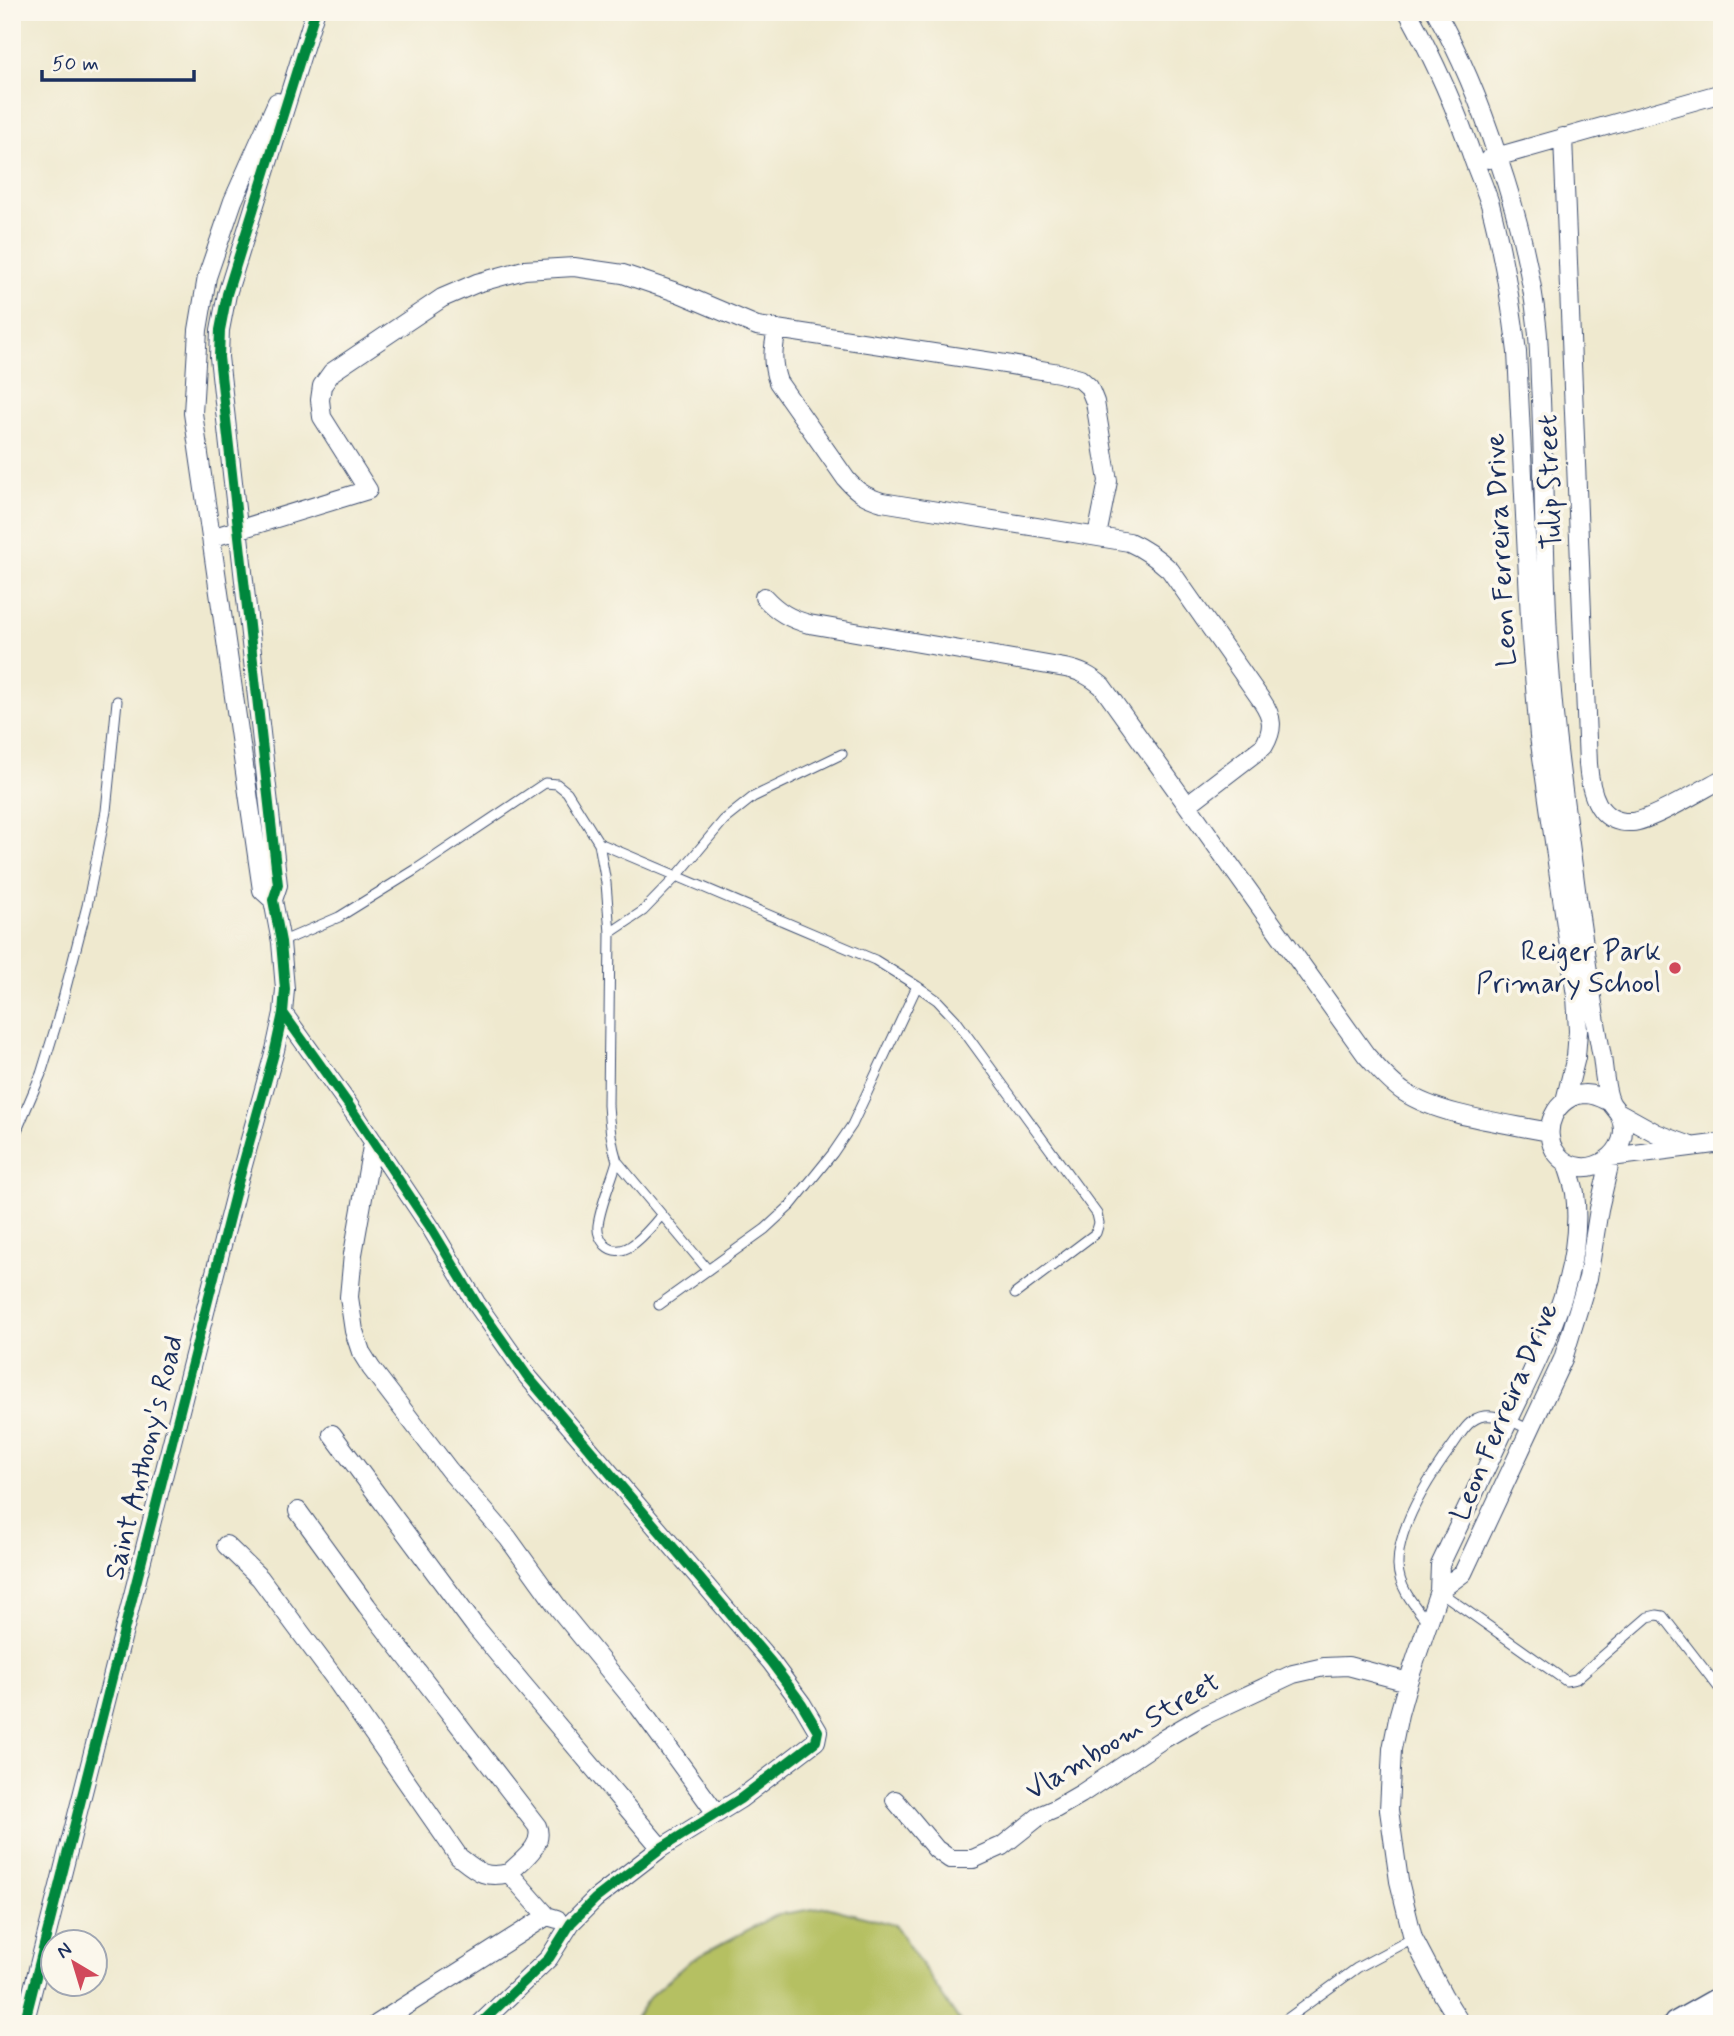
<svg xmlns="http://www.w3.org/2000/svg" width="1734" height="2036" font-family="Mynerve,sans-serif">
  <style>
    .green { fill: #b5c062; stroke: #687860; stroke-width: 2 }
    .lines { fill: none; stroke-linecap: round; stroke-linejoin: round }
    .lane-casing { stroke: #3b4b6f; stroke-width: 11 }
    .street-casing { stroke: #3b4b6f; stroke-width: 20 }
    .secondary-casing { stroke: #3b4b6f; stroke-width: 27 }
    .lane { stroke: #fff; stroke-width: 9 }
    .street { stroke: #fff; stroke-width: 18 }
    .secondary { stroke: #fff; stroke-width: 24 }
    .cycleway-casing { stroke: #fbf7ec; stroke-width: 15 }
    .cycleway { stroke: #00873e; stroke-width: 10 }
    .poi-dot { fill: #d1495b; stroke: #fbf7ec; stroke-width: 2.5 }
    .labels { text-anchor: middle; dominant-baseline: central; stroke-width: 7; stroke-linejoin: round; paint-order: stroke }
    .street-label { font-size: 28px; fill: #1b2f5e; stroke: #fbf7ec }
    .poi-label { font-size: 28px; fill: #1b2f5e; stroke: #fbf7ec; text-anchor: end }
  </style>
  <rect width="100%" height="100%" fill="#fbf7ec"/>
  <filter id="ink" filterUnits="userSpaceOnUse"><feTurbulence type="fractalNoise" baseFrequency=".0143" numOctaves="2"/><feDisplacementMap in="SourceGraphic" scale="14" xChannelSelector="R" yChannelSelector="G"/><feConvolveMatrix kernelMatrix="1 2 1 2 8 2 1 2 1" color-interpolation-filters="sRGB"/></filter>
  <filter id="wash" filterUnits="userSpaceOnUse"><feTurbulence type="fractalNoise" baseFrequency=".00686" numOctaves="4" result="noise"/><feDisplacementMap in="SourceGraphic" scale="28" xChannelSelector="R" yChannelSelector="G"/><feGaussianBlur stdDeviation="1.57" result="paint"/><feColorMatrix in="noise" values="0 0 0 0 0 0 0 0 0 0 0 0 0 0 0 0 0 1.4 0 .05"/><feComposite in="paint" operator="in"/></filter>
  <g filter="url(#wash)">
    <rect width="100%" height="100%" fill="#efe9cf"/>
    <path class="green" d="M826,1907L895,1925L961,2024H631L651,1995L691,1960L776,1915Z"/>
  </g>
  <g filter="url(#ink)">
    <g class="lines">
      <defs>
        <path id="lane" d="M599,843L875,960L917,986L852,1125L833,1153L791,1205L765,1229L659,1305
          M610,933L643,911L677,876L724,820L753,797L842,754
          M281,942L339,917L415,870L545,783L557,784L567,792L599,843L606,883L610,933L608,1105C609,1125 611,1142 617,1161L708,1270
          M917,986L937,1000L955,1019L1097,1214L1099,1223L1096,1233L1015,1294
          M12,1142L41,1074L57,1022L87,906L106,811L117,701
          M617,1161C611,1182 601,1204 598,1225C597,1233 600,1239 605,1245C625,1264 649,1228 662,1215
          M1439,1591L1566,1681L1576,1679L1648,1617L1657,1615L1663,1616L1722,1692
          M1428,1623C1415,1606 1399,1589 1398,1566C1397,1527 1431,1475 1453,1445C1461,1434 1469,1418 1484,1416C1499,1414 1516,1423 1530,1430
          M1280,2024L1357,1968L1413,1938"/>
        <path id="street" d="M1408,12C1435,61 1457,111 1475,164C1480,177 1486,191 1490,204C1503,253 1511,302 1517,352L1531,639L1539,736L1576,996L1578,1031L1576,1057L1565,1101
          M1436,12C1462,58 1481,105 1497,155C1516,210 1531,266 1537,325C1540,350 1539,375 1541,399C1544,478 1544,557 1548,635C1552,723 1566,810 1577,897C1585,950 1592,1004 1602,1057C1604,1070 1605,1092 1611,1103C1613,1107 1617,1110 1619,1114C1638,1152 1584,1187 1557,1154C1539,1131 1556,1095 1585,1094C1595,1094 1602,1098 1610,1102
          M1563,137L1588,764C1590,791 1597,824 1632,822C1651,821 1703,789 1722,779
          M1489,159L1722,93
          M777,329C773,349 771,362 778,382L846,479C857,492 866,497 882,502L1129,542C1145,549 1157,558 1170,570L1262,701C1273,717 1274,729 1264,746L1187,805
          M211,538L368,490L322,417L320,400L322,386L332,372L442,298L477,283L524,270L574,267L623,274L679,293L757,326L1005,364L1059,373L1080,379L1089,387L1095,402L1108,481L1097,536
          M764,597C778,612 790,619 809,624L1065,668C1081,671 1090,676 1102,686L1366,1055C1378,1068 1389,1082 1404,1092C1440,1116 1506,1123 1549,1132
          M273,900L262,890L193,413L198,330L207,277L233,201L277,102
          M283,1013L348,1104L431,1228L476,1303L528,1377L771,1662L802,1704L818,1731L816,1741L740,1799L661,1848L595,1899L571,1923L549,1958L480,2024
          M1618,1112L1656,1133L1691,1146
          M373,1141L353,1254L349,1297L354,1331L361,1352L371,1368L449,1470L508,1538L559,1609L639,1707L716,1813
          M332,1434L474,1625L521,1682L661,1848
          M298,1511L367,1606L537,1826C545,1845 522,1860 509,1873L547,1916
          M226,1545L260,1578L333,1676L459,1857C478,1872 485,1879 509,1873
          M1439,1591L1463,1573L1563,1359L1588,1278L1599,1209L1611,1157L1722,1143
          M895,1800L936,1849L950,1859H973L1002,1846L1041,1815L1055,1809L1081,1794L1160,1741L1203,1716L1293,1674L1324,1667L1348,1666L1408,1682
          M24,2024L236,1190L275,1050L283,1013L285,989L281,942L273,900L278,885L219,357L220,330L227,294L315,12
          M377,2024L547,1916L557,1919
          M1461,2024L1443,1995L1413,1938L1399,1881L1389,1810L1392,1749L1399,1714L1408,1682L1439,1591L1440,1565C1463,1517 1486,1468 1509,1420C1542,1350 1585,1273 1575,1193C1573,1182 1569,1172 1566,1162"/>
        <path id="secondary" d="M1676,2024L1722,1998"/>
      </defs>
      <use href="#lane" class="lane-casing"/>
      <use href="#street" class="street-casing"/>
      <use href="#secondary" class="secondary-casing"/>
      <use href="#lane" class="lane"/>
      <use href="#street" class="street"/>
      <use href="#secondary" class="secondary"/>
      <defs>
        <path id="cycleway" d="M283,1013L348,1104L431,1228L476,1303L528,1377L771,1662L802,1704L818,1731L816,1741L740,1799L661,1848L595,1899L571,1923L549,1958L480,2024
          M24,2024L236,1190L275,1050L283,1013L285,989L281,942L273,900L278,885L219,357L220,330L227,294L315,12"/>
      </defs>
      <use href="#cycleway" class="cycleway-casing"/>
      <use href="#cycleway" class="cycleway"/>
    </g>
  </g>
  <circle class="poi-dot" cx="1675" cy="968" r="7"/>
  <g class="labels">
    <g class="street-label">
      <text transform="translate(1551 482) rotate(-92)">Tulip Street</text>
      <text transform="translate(1502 550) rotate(-93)">Leon Ferreira Drive</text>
      <text transform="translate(1505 1412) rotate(-67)">Leon Ferreira Drive</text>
      <text transform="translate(145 1458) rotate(-76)">Saint Anthony's Road</text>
      <text transform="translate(1123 1737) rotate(-31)">Vlamboom Street</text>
    </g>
    <g class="poi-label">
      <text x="1661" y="952">Reiger Park<tspan x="1661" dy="32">Primary School</tspan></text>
    </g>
  </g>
  <rect width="1734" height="2036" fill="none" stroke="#fbf7ec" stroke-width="42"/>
  <g transform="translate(74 1963) rotate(322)"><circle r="33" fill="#fbf7ec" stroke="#a1a7b3" stroke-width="2"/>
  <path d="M0-5L12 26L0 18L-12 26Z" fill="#d1495b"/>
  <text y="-10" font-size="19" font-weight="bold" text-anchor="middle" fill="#1b2f5e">N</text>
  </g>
  <path d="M42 70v10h152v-10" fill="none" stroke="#1b2f5e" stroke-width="3.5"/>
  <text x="52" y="70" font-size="21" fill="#1b2f5e" stroke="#fbf7ec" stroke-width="5" paint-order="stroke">50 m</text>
</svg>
